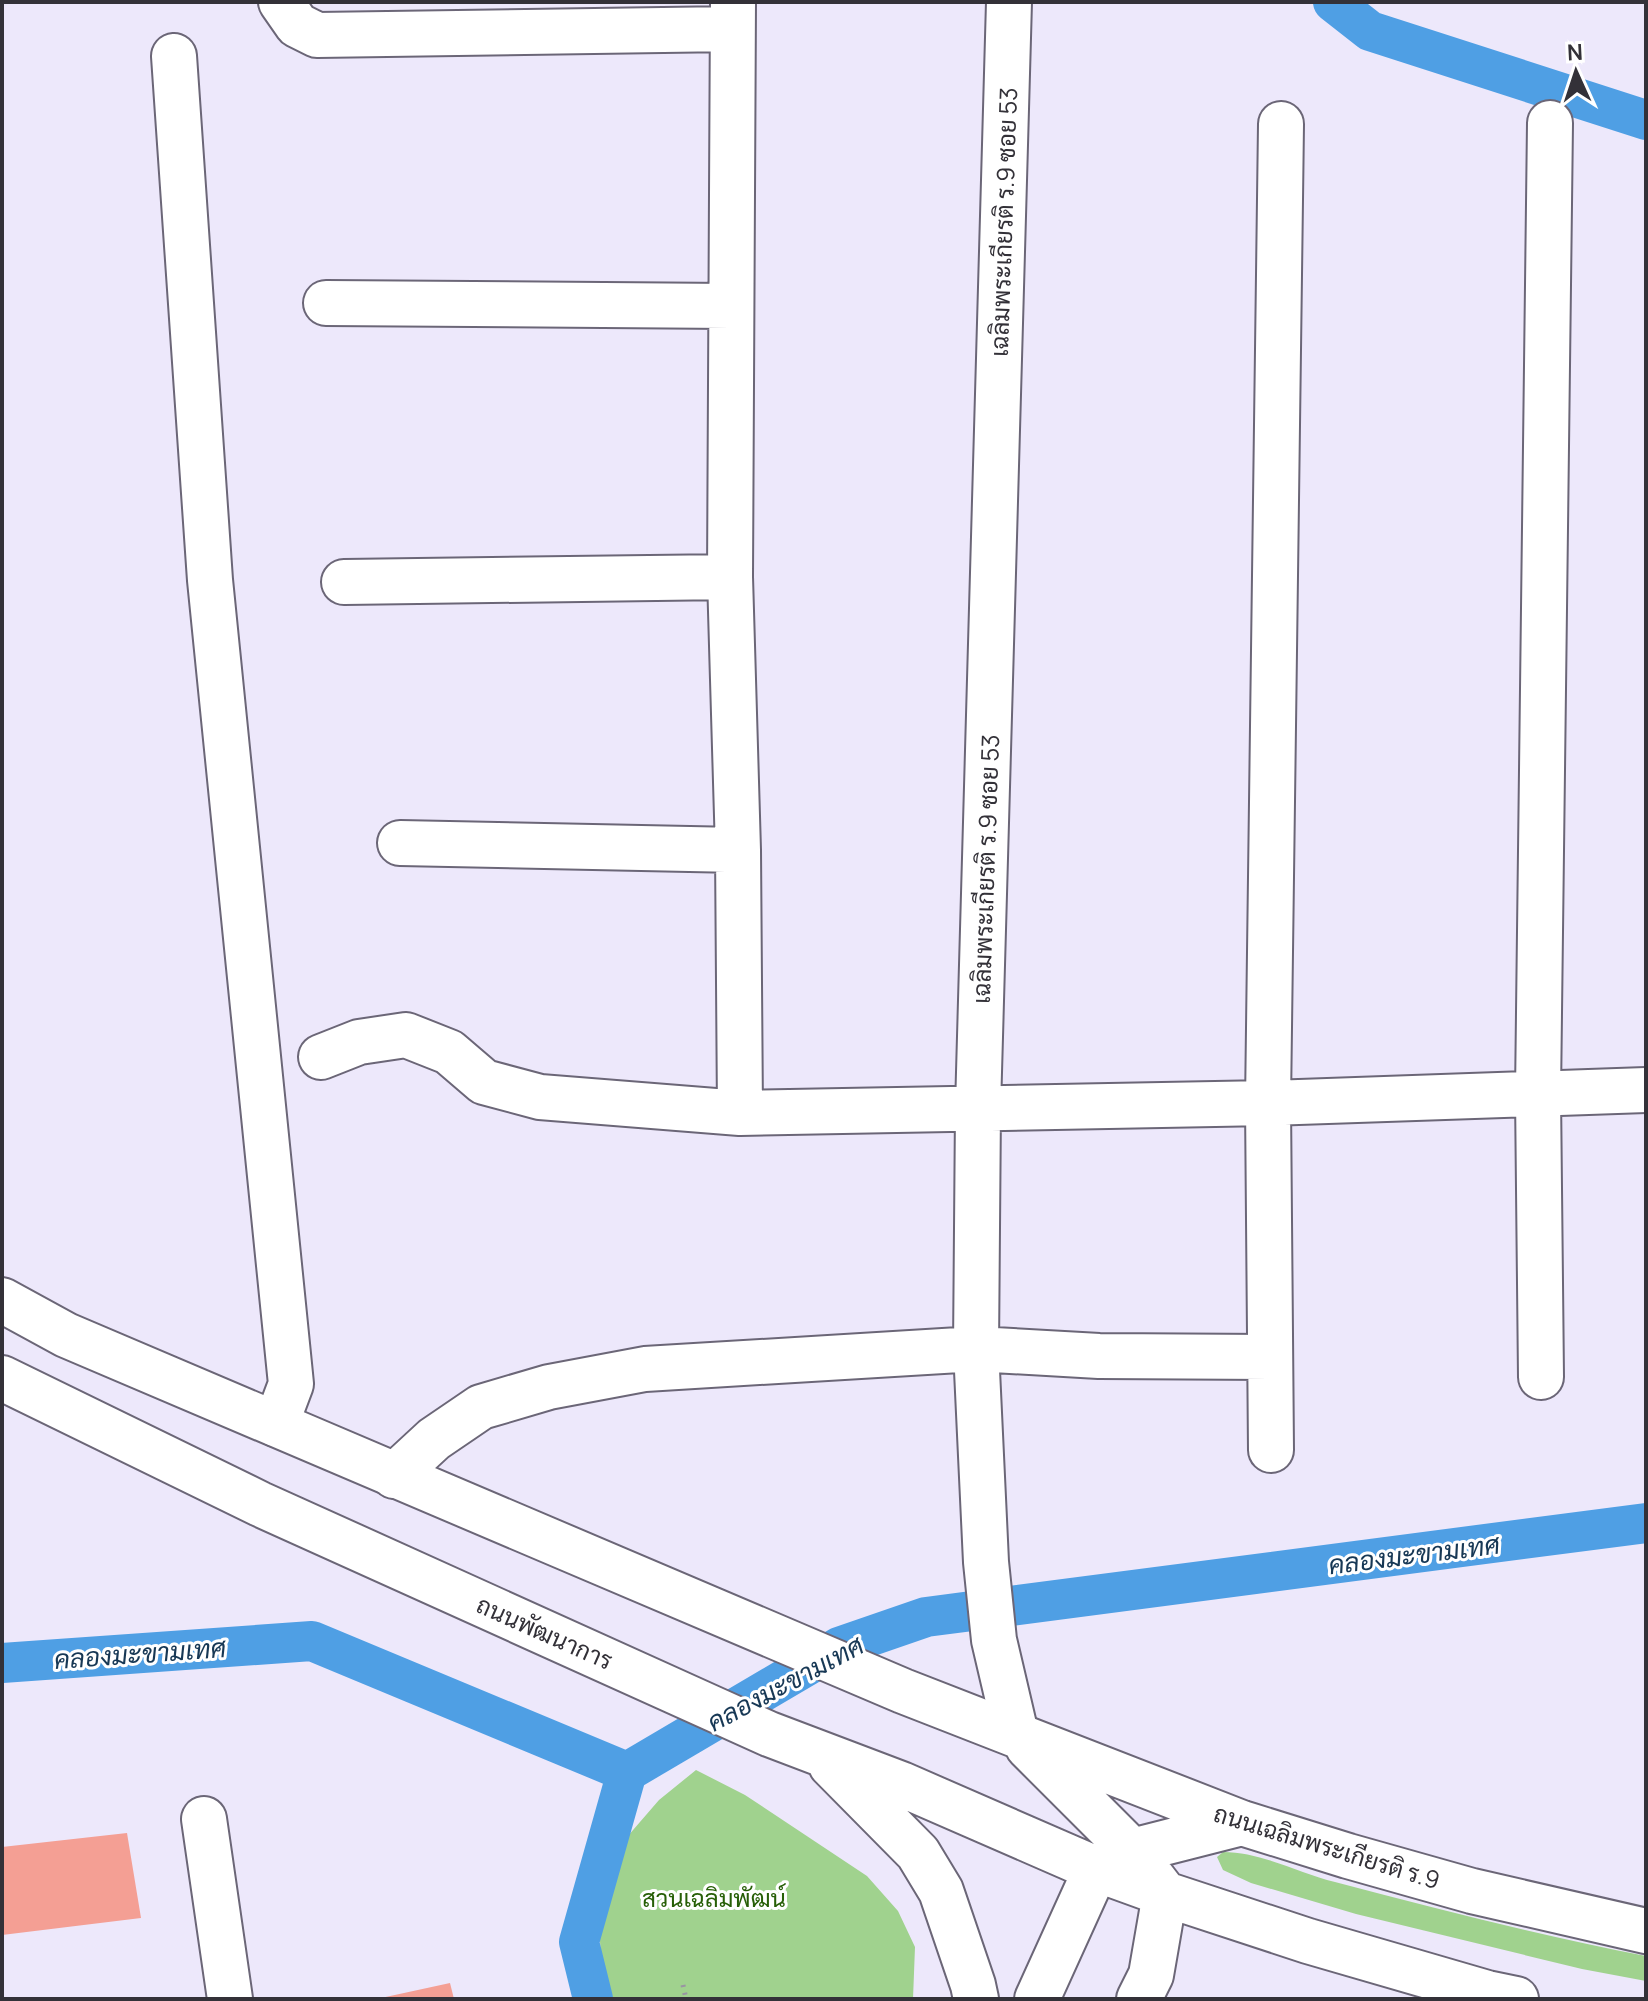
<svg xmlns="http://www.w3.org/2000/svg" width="1648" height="2001" font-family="Manrope,Sarabun,sans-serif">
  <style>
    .green { fill: #a0d28e }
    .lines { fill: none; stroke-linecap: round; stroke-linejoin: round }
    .canal { stroke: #4f9fe4; stroke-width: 40 }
    .building { fill: #f49f94 }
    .minor-casing { stroke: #6b6677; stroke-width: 48 }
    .major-casing { stroke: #6b6677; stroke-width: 48 }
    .path { stroke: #9995a3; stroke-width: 5; stroke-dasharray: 2 6; stroke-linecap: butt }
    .minor { stroke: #fff; stroke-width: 44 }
    .major { stroke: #fff; stroke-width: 44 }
    .labels { text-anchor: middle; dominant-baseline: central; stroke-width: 6; stroke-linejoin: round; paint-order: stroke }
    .street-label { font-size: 24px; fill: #333138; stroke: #fff }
    .park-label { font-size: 24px; fill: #275f07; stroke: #fff }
    .water-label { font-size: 26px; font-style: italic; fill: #173855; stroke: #fff }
  </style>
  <rect width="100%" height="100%" fill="#ede8fb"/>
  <path class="green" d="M696,1770L745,1795L867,1876L898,1911L915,1947L913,1999H604L598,1913L614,1852L659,1800Z
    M1223,1852C1261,1852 1299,1873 1335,1882C1438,1909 1542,1936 1646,1956V1981L1582,1969L1356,1914L1251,1883L1223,1870L1217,1857Z"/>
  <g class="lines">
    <path class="canal" d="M1333,2L1370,31L1646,120
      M2,1663L312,1641L627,1772
      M627,1772L839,1647L926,1617L1646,1523
      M593,1999L579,1942L627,1772"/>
  </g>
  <path class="building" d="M127,1833L141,1918L2,1935V1847Z
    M450,1983L454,1999H382L381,1998Z"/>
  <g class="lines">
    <defs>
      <path id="minor" d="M281,2L297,25L317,35L732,29
        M733,2L730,577L738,850L740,1113
        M1009,2L978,1108L976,1349L986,1562L994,1640L1016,1734
        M174,56L210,580L291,1384L276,1424
        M326,303L731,306
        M344,582L730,577
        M400,843L738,850
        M321,1057L359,1042L406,1035L449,1052L484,1082L540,1097L740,1113L1268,1103L1646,1090
        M1541,1377L1538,1094L1550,123
        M1271,1450L1268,1103L1281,124
        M394,1476L434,1439L481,1407L549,1387L645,1369L976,1349L1099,1356L1270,1357
        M204,1819L230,1999"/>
      <path id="major" d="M2,1300L66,1335L903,1691L1242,1823L1348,1856L1472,1891L1646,1931
        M2,1378L260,1504L769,1734L901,1784L1096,1869L1165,1894L1308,1941L1487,1993L1516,1999
        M1028,1747L1132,1851L1165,1894
        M831,1765L918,1853L941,1891L973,1985L976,1999
        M1107,1863L1132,1851L1242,1823
        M1037,1999L1096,1869
        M1139,1999L1151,1975L1165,1894"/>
    </defs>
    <use href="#minor" class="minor-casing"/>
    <use href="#major" class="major-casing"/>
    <path class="path" d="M683,1985L686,1999"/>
    <use href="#minor" class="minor"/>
    <use href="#major" class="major"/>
  </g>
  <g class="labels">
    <g class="street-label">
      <text transform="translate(1003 222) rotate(-88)">เฉลิมพระเกียรติ ร.9 ซอย 53</text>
      <text transform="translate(985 869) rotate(-88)">เฉลิมพระเกียรติ ร.9 ซอย 53</text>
      <text transform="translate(545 1632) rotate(24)">ถนนพัฒนาการ</text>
      <text transform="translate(1327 1846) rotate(17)">ถนนเฉลิมพระเกียรติ ร.9</text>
    </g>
    <g class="park-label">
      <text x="714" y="1897">สวนเฉลิมพัฒน์</text>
    </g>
    <g class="water-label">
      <text transform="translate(1414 1554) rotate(-7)">คลองมะขามเทศ</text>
      <text transform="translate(140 1653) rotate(-4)">คลองมะขามเทศ</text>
      <text transform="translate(785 1683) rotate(-28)">คลองมะขามเทศ</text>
    </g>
  </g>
  <rect width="1648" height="2001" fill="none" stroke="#333138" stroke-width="8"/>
  <g transform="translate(1576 72) rotate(357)" stroke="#ffffff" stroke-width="6" paint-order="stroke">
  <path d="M0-6L14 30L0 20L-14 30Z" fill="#333138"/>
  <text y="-12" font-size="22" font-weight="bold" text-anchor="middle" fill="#333138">N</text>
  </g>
</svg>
